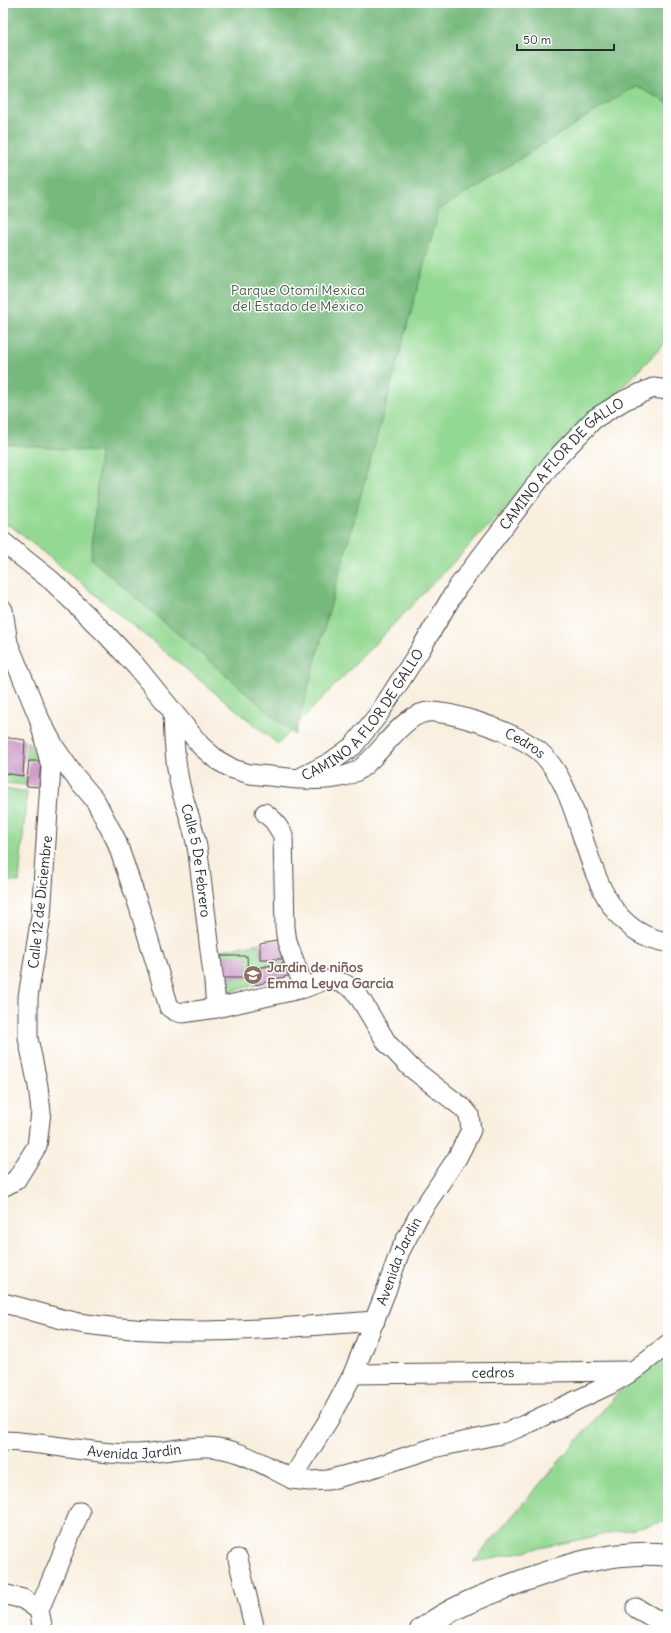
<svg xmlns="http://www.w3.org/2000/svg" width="671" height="1633" font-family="Delius,sans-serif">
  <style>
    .green { fill: #94d993; stroke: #60825f }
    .forest { fill: #77b97d; stroke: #517254 }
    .building { fill: #c690bf }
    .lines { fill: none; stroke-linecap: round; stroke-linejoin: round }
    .minor-casing { stroke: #4a4846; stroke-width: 21 }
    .major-casing { stroke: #4a4846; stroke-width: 24 }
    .minor { stroke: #fff; stroke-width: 19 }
    .major { stroke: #fff; stroke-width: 22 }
    .labels { text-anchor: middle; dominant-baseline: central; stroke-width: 3; stroke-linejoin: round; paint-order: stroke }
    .park-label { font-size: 14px; fill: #4a5f4a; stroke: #fff }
    .street-label { font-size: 14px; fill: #2b2b2b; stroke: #fff }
    .education-label { font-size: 14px; font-weight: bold; fill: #785e54; stroke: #fff; text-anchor: start }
  </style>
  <rect width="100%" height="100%" fill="#fff"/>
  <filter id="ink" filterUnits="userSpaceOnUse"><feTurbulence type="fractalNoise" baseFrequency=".025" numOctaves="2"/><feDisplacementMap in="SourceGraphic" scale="8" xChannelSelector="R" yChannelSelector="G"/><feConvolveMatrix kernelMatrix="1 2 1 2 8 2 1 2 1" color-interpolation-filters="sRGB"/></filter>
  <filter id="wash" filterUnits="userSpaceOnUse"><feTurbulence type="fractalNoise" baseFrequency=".012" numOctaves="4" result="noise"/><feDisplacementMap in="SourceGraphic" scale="16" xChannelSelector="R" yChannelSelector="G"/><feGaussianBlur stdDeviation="0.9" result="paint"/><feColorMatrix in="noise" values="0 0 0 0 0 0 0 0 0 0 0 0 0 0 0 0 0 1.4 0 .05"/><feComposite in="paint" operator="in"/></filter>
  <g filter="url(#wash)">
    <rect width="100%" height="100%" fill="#f9efdf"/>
    <path class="green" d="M3,3H668V340L278,744L11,526L3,524Z
      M27,741L41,759L26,760Z
      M3,774L26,777V785L3,783Z
      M3,789L27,791L19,882L3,881Z
      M260,943V957L288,960L251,970L256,985L223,993L222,978H248L247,956H221V950Z
      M668,1334V1521L473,1562Z"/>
    <path class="forest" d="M3,3H668V103L635,86L439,210L295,735L91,559L100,452L3,444Z"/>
    <g id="blocks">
      <path class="building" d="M3,737L25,740L23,776L3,773Z
        M29,761H41L39,787L26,786Z
        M282,939L287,959H260V943Z
        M221,956H247L248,978H222Z
        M288,962L295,974L256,985L252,969Z"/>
    </g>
  </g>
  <g filter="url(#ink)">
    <use href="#blocks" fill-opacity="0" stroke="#4a4846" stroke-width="1"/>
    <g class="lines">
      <defs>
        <g id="minor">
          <path id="s1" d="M3,542L52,581L106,634L136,666L201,746L217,760L233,769L250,774L298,779L331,762L353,746L378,715L420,650L457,588L553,462L594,419L625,400L653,388L668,390"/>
          <path d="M3,610L8,643L39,718L51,767L41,916L28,997V1038L38,1086L41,1112L37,1146L16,1180L3,1187"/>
          <path id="s2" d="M173,713C174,740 175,767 182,793C188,813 195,832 198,853L214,982L216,1008"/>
          <path id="s3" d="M301,779C320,780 340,780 357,771C382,756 403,709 434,712C463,715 526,735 545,757C593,809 581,930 668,942"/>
          <path d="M265,813L274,821L283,835L285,927L287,942L304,988"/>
          <path d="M3,1303C30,1309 58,1320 86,1324C182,1338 278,1328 375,1321"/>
          <path id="s4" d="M353,1374L631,1371"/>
          <path id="s5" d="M3,1441C45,1442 86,1453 128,1454C153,1455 178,1447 204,1447C235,1446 264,1465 292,1479L329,1419L353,1374L386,1291L400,1251L420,1213L457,1158L471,1130L469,1115L463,1108L410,1067L387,1043L355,990L343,983L325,980L304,988L216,1008L182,1013L175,1011L169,1007L139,907L116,840L95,800L73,774L55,748L39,718"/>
          <path d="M292,1479L309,1481L328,1480L369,1469L433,1448L501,1434L520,1427L609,1385L633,1371L668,1344"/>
          <path d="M238,1559L255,1630"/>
          <path d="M3,1594L23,1599L39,1610L43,1630"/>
          <path d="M636,1608L668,1626"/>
          <path d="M39,1610L80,1512"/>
        </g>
        <path id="major" d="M421,1630C448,1609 482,1596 514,1584C563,1566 615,1549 668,1555"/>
      </defs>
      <use href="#minor" class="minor-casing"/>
      <use href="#major" class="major-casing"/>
      <use href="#minor" class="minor"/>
      <use href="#major" class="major"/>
    </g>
  </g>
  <defs>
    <symbol id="school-disc" viewBox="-11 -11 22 22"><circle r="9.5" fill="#8d6e63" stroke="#fff"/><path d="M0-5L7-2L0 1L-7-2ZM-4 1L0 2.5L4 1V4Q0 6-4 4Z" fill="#fff"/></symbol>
  </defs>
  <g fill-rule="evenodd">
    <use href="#school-disc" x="242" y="964" width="22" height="22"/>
  </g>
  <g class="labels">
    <g class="park-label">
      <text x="298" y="290">Parque Otomí Mexica<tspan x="298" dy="16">del Estado de México</tspan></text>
    </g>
    <g class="street-label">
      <text stroke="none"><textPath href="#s1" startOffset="808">CAMINO A FLOR DE GALLO</textPath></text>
      <text stroke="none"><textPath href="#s1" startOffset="484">CAMINO A FLOR DE GALLO</textPath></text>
      <text stroke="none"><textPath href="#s3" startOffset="254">Cedros</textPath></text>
      <text stroke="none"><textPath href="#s2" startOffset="150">Calle 5 De Febrero</textPath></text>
      <text transform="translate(40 902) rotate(-84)">Calle 12 de Diciembre</text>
      <text stroke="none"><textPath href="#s5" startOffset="540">Avenida Jardin</textPath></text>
      <text stroke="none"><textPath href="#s4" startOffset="140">cedros</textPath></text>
      <text stroke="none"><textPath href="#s5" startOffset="132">Avenida Jardin</textPath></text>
    </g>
    <g class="education-label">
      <text x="267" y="967">Jardin de niños<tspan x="267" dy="16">Emma Leyva Garcia</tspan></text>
    </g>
  </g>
  <rect width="671" height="1633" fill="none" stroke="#fff" stroke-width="16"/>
  <path d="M517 44v6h97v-6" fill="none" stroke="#2b2b2b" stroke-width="2"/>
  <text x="523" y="44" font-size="12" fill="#2b2b2b" stroke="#ffffff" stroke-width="3" paint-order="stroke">50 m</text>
</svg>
